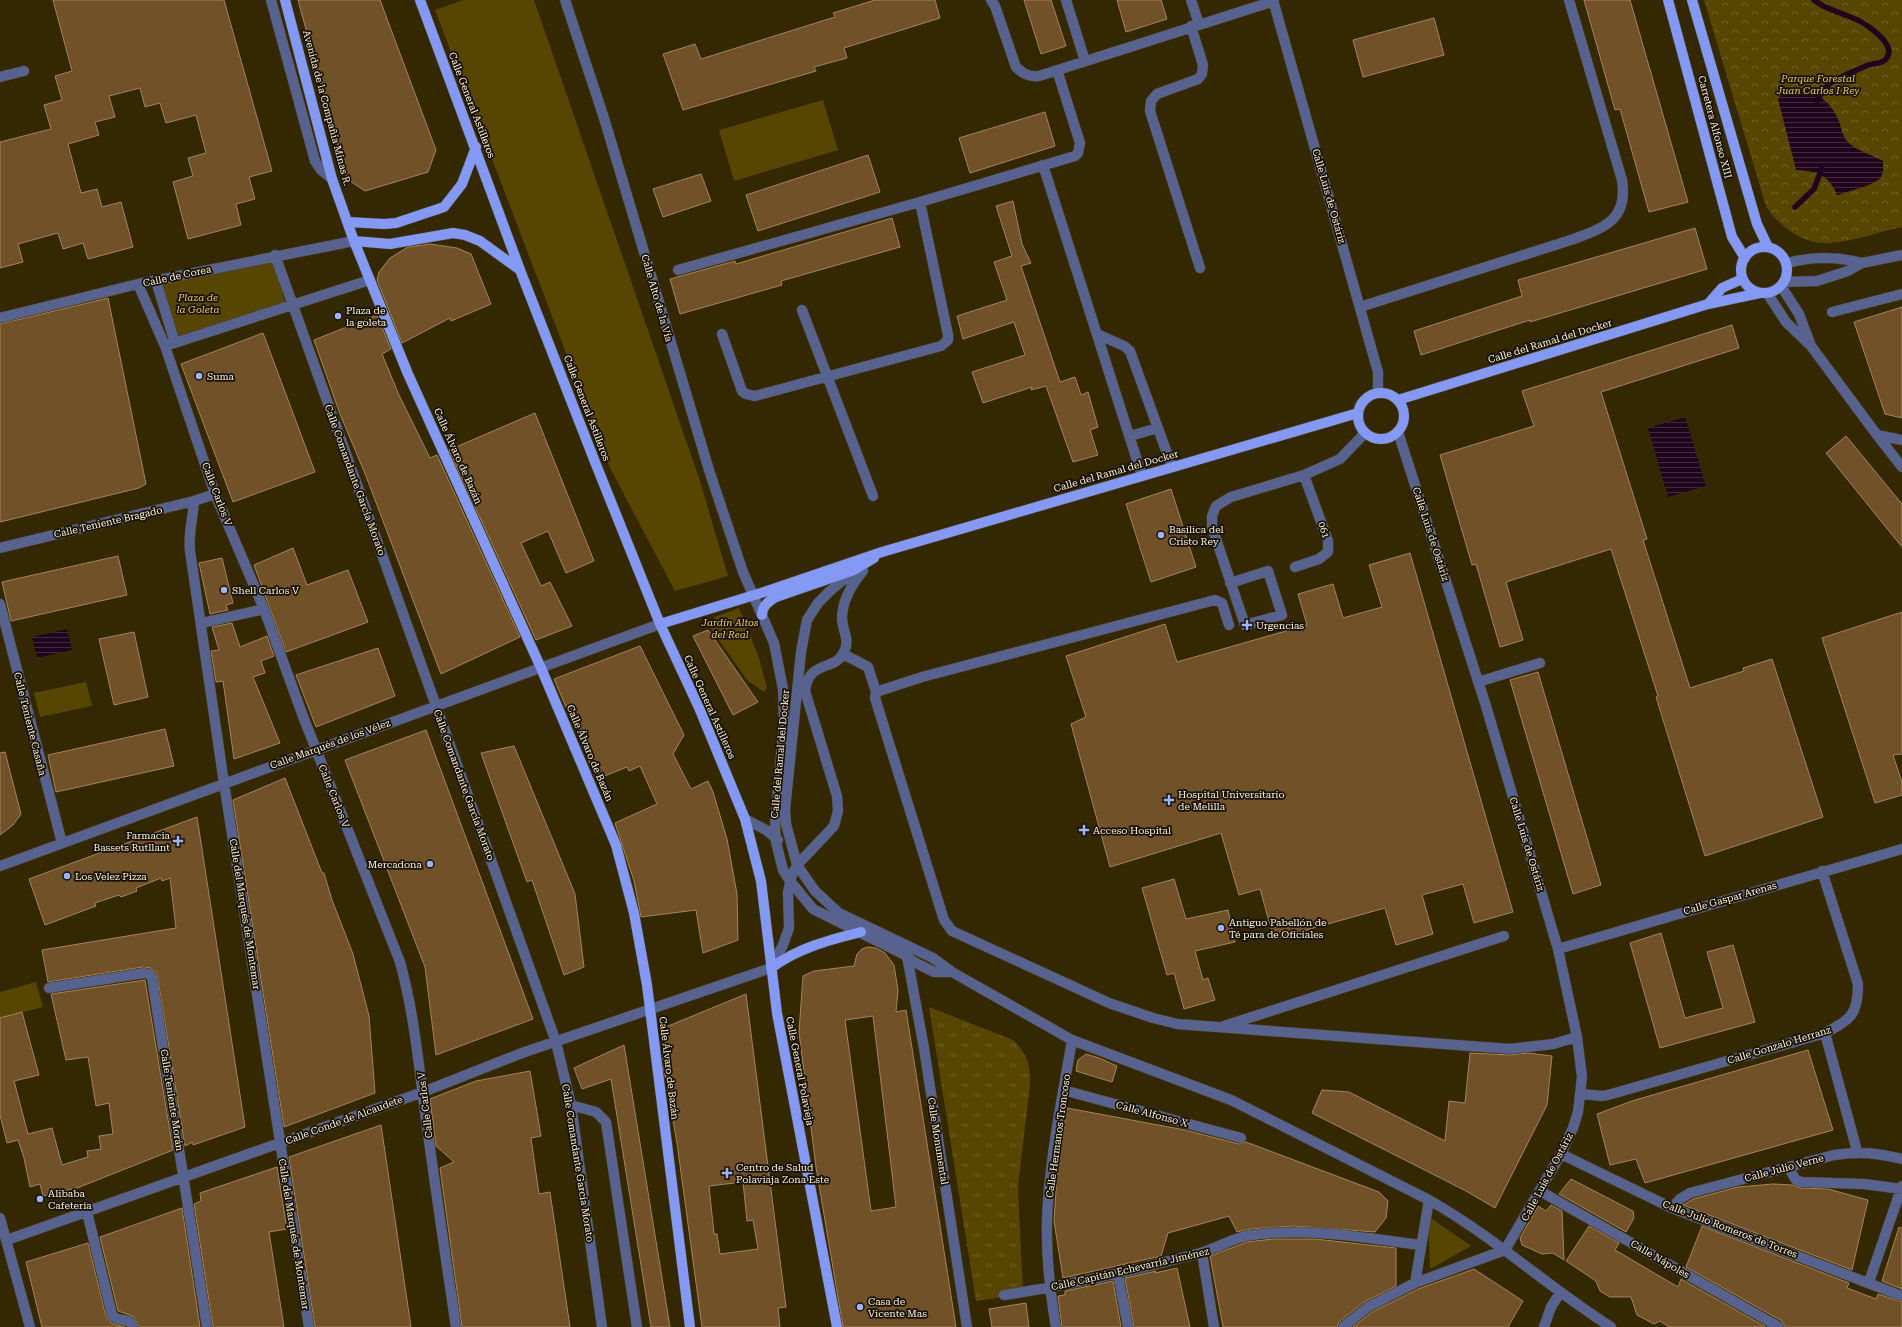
<svg xmlns="http://www.w3.org/2000/svg" width="1902" height="1327" font-family="'Roboto Serif',serif">
  <style>
    .grass { fill: url(#grass-tufts) }
    .forest { fill: url(#forest-crowns) }
    .garden { fill: #574602 }
    .water { fill: url(#water-rules) }
    .lines { fill: none; stroke-linecap: round; stroke-linejoin: round }
    .stream { stroke: #20051d; stroke-width: 5.5 }
    .building { fill: #705128; stroke: #a6845a; fill-rule: evenodd }
    .minor-casing { stroke: #4f441f; stroke-width: 11 }
    .major-casing { stroke: #4f441f; stroke-width: 11 }
    .minor { stroke: #57628e; stroke-width: 10 }
    .major { stroke: #8499f3; stroke-width: 10 }
    .poi-dot { fill: #9fb3fd; stroke: #181101; stroke-width: 1.5 }
    .labels { text-anchor: middle; dominant-baseline: central; stroke-width: 3.5; stroke-linejoin: round; paint-order: stroke }
    .park-label { font-size: 10px; font-style: italic; fill: #f2cc4a; stroke: #181101 }
    .street-label { font-size: 10px; fill: #fbf3d9; stroke: #181101 }
    .poi-label { font-size: 10px; fill: #fbf3d9; stroke: #181101; text-anchor: start }
  </style>
  <defs>
    <pattern id="grass-tufts" width="24" height="20" patternUnits="userSpaceOnUse"><rect width="24" height="20" fill="#574602"/><path d="M3 7l-1-3M5 7V3M7 7l1-3M15 17l-1-3M17 17v-4M19 17l1-3" fill="none" stroke="#706126"/></pattern>
    <pattern id="forest-crowns" width="20" height="18" patternUnits="userSpaceOnUse"><rect width="20" height="18" fill="#574602"/><path d="M2 6a3 3 0 1 1 6 0M12 15a3 3 0 1 1 6 0" fill="none" stroke="#706126"/></pattern>
    <pattern id="water-rules" width="6" height="5" patternUnits="userSpaceOnUse"><rect width="6" height="5" fill="#20051d"/><path d="M0 2.5h6" fill="none" stroke="#412a3d"/></pattern>
  </defs>
  <rect width="100%" height="100%" fill="#332801"/>
  <path class="grass" d="M929,1007L1013,1040C1027,1053 1031,1066 1030,1085L1018,1186L1023,1294L976,1301Z"/>
  <path class="forest" d="M1704,0H1902V227C1879,232 1854,241 1830,243C1805,246 1778,226 1766,206Z"/>
  <path class="garden" d="M463,0H534L700,481L728,576L675,591L610,468L435,10Z
    M823,100L838,150L734,181L719,130Z
    M273,258L285,302L179,337L160,284Z
    M739,608L759,658L767,688L764,692L747,680L710,627L715,617Z
    M86,682L92,706L40,717L34,693Z
    M36,982L43,1007L0,1018V992Z
    M1428,1216L1471,1246L1430,1269Z"/>
  <path class="water" d="M1798,88C1816,90 1831,103 1838,119C1842,128 1842,138 1850,144C1859,152 1873,155 1883,161C1883,166 1884,172 1881,177C1876,185 1847,192 1837,195C1829,175 1817,171 1796,170L1778,99L1782,94Z
    M1685,417L1706,486L1668,497L1648,428Z
    M67,629L72,650L37,658L32,637Z"/>
  <g class="lines">
    <path class="stream" d="M1814,0C1830,13 1853,14 1869,27C1877,33 1896,47 1886,59C1882,64 1874,63 1868,65C1857,70 1843,75 1832,82C1825,86 1821,94 1817,101
      M1795,207L1814,189L1822,168"/>
  </g>
  <path class="building" d="M53,0H224L272,171L249,177L255,199L236,204L241,225L188,239L173,182L193,176L188,158L206,153L196,115L166,123L160,103L145,107L140,88L109,96L115,117L95,122L99,135L68,144L81,193L97,189L102,207L121,202L133,247L88,259L83,243L63,249L58,233L18,244L23,262L0,268V142L51,129L44,105L62,100L55,76L72,71Z
    M298,0H380L436,150L428,172L365,191L347,179Z
    M875,0H935L940,18L844,48L847,58L814,67L816,71L683,110L663,54L695,44L701,59L835,17L833,13Z
    M1024,0H1051L1066,46L1041,54Z
    M1117,0H1161L1167,19L1126,32Z
    M1584,0H1630L1688,202L1649,212L1620,109L1615,110Z
    M1434,18L1444,55L1363,77L1353,40Z
    M1045,112L1055,146L970,173L959,138Z
    M868,155L880,192L758,231L746,195Z
    M701,174L711,201L663,217L653,189Z
    M1013,201L1022,244L1031,263L1021,266L1060,382L1075,377L1081,395L1088,392L1098,427L1090,430L1098,455L1073,462L1046,386L1031,390L1032,387L983,403L972,372L1025,355L1014,322L963,339L957,316L1007,300L994,262L1012,256L996,206Z
    M892,218L900,247L781,281L782,285L680,314L670,279L735,261L736,264Z
    M1695,228L1707,269L1530,322V320L1421,355L1414,331L1522,296L1518,280Z
    M430,244L457,248L471,254L491,304L451,321L450,318L402,343L377,280L379,272L390,258L408,247Z
    M108,298L146,484L139,488L0,522V324Z
    M1902,307V418L1885,414L1854,322Z
    M377,315L391,349L382,354L399,395L430,458L437,455L520,637L441,674L366,476L340,414L314,340Z
    M1732,325L1739,348L1601,392L1647,539L1643,540L1690,688L1744,671L1743,668L1772,659L1823,817L1705,856L1656,697L1658,696L1611,549L1506,582L1523,640L1500,647L1476,564L1472,565L1440,455L1534,426L1522,391Z
    M263,333L315,472L233,502L181,364Z
    M535,413L594,561L566,573L548,531L521,543L541,586L550,582L572,626L536,640L449,450Z
    M1846,436L1902,504V547L1826,453Z
    M1171,489L1196,567L1151,582L1126,504Z
    M293,548L307,585L348,570L368,622L286,652L254,565Z
    M1410,553L1513,912L1474,923L1463,884L1422,895L1433,934L1396,945L1385,908L1274,939L1260,889L1239,895L1221,833L1110,867L1071,724L1086,717L1066,656L1165,624L1177,662L1307,625L1298,594L1333,584L1343,618L1382,607L1369,565Z
    M118,556L127,595L11,621L2,582Z
    M222,558L233,603L226,605L228,610L210,614L199,563Z
    M1902,612V754L1893,755L1902,782V795L1875,803L1822,638Z
    M232,623L240,647L267,636L274,656L261,661L265,673L253,677L280,743L234,759L223,681L216,682L211,651L219,650L212,627Z
    M708,630L758,702L733,715L693,636Z
    M134,632L148,697L114,705L99,639Z
    M640,646L684,735L673,754L691,789L708,781L713,792L727,839L737,894L738,940L703,953L696,910L641,917L634,881L615,823L657,804L640,766L629,771L627,767L597,779L554,679Z
    M378,648L395,696L316,727L296,675Z
    M1538,672L1601,885L1573,894L1510,680Z
    M165,729L174,766L56,792L48,755Z
    M426,730L533,1019L436,1055L425,967L345,760Z
    M514,746L575,894L584,967L564,975L532,880L527,882L481,753Z
    M5,752L21,814L13,825L0,835V753Z
    M285,778L322,873H324L332,900L353,954L369,1016L375,1093L284,1127L233,800Z
    M197,817L245,1127L193,1145V1142L185,1146L157,974L151,968L143,967L48,982L42,950L176,928L170,878L162,881L161,878L136,888L137,891L121,897L119,895L95,903L96,906L45,925L29,879Z
    M1174,879L1186,919L1228,910L1235,942L1195,951L1203,980L1208,978L1215,1000L1184,1009L1174,973L1167,975L1142,888Z
    M1661,933L1685,1018L1723,1008L1707,952L1733,945L1755,1022L1660,1048L1630,943Z
    M868,947L876,948L885,953L894,965L898,990L896,1012L906,1010L956,1327H843L816,1167L799,1032L803,976L814,971L854,966L857,954L862,949ZM873,1016L896,1207L871,1211L845,1020Z
    M145,980L173,1150L77,1188L43,1196L40,1184L30,1187L24,1158L18,1140L7,1143L0,1115V1018L22,1012L39,1075L14,1081L28,1134L52,1128L62,1165L88,1157L87,1151L101,1149L99,1136L113,1134L109,1103L96,1106L88,1057L66,1060L51,994Z
    M746,994L786,1307L778,1308L780,1327H702L677,1143L664,1070L661,1029ZM743,1182L747,1221L753,1220L758,1249L720,1254L717,1234H714L709,1186Z
    M624,1045L670,1327H651L611,1079L582,1089L574,1068Z
    M1808,1050L1833,1130L1645,1183L1636,1159L1610,1165L1597,1114L1632,1101Z
    M1470,1053L1510,1055L1528,1053L1552,1056L1547,1105L1495,1208L1466,1191L1312,1113L1322,1090L1349,1092L1445,1141L1449,1101L1465,1103Z
    M1086,1054L1099,1058L1117,1066L1112,1082L1076,1071L1078,1060Z
    M530,1071L541,1136L531,1138L539,1194L550,1192L570,1327H462L440,1168L454,1162L436,1146L430,1099L476,1081Z
    M1067,1108L1185,1130L1239,1144L1246,1142L1379,1192L1388,1201L1386,1218L1375,1232L1294,1226L1251,1229L1237,1232L1229,1216L1168,1233L1161,1256L1063,1278L1054,1221L1057,1176Z
    M381,1125L411,1327H315L289,1157Z
    M277,1167L287,1229L269,1232L284,1327H213L194,1204L201,1201L200,1193Z
    M1571,1179L1633,1211L1634,1218L1626,1232L1559,1194Z
    M1773,1184L1793,1185L1801,1188L1828,1189L1868,1200L1852,1270L1683,1205L1693,1199L1738,1187Z
    M1551,1205L1562,1211L1564,1260L1553,1253L1542,1254L1522,1245L1520,1238L1538,1206L1546,1211Z
    M182,1208L200,1327H139L133,1316L118,1311L100,1237Z
    M1589,1226L1619,1243L1615,1250L1678,1287L1681,1279L1766,1327H1669L1660,1321L1654,1324L1637,1315L1631,1297H1610L1600,1291L1596,1281L1566,1261Z
    M1702,1226L1849,1283L1847,1288L1876,1299L1878,1294L1902,1302V1327H1785L1782,1321L1686,1267Z
    M1899,1227L1902,1228V1289L1882,1281Z
    M1273,1239H1315L1396,1248V1286L1364,1302L1339,1322L1337,1327H1223L1210,1256L1247,1242Z
    M88,1243L106,1317L113,1324L125,1327H42L26,1262Z
    M1177,1268L1190,1327H1134L1125,1278L1156,1271L1155,1273Z
    M1474,1269L1523,1301L1508,1327H1353L1372,1312L1418,1289Z
    M1113,1281L1121,1327H1062L1058,1296L1065,1295V1291Z
    M1026,1303L1029,1327H992L989,1309Z"/>
  <g class="lines">
    <defs>
      <path id="minor" d="M271,0L315,161L321,170L332,179
        M565,0L604,118L709,470L743,572L774,643L783,689L784,721L775,825L776,842L783,870L790,881L813,909L907,956L912,961L934,972H952
        M991,0L995,6L1016,67C1023,74 1029,77 1039,76L1274,1
        M1066,0L1085,61
        M1191,0L1199,24
        M1273,0L1378,372V393
        M1191,26L1203,65L1202,74L1198,79L1157,94L1151,101L1150,111L1200,268
        M0,77L24,71
        M1043,165L1142,476
        M275,255L556,1042L571,1105L602,1327
        M1787,263C1813,256 1836,256 1862,263
        M678,270L920,202L1075,156L1078,153L1080,143L1057,70
        M156,281L175,343
        M1784,282L1817,281L1848,271L1862,263L1902,255
        M138,284L165,346L215,494L264,609L304,719L400,962C415,1016 419,1071 427,1126C436,1193 446,1260 456,1327
        M1781,286L1799,314L1811,346
        M1767,293L1786,322L1811,346L1877,435L1902,467
        M1360,307L1574,239C1606,227 1628,219 1622,180L1569,0
        M802,310L873,496
        M1832,312L1902,294
        M0,318L138,284L354,241
        M722,334L742,391L746,394L755,396L941,346L948,340V335L920,202
        M1097,334L1124,346L1130,351L1172,467
        M165,346L370,280
        M1877,435L1902,440
        M1130,436L1158,428
        M194,501C193,518 188,534 190,551L224,783L309,1327
        M0,548L194,501L215,494
        M1295,567L1319,559L1328,552V541L1304,475
        M861,571L842,581L830,591L818,603L807,620L801,652L785,810L786,824L797,865L815,891L839,913L933,958L952,972L1072,1040L1231,1100L1429,1200C1493,1236 1548,1287 1611,1327
        M1230,583L1268,571L1282,615L1245,625L1212,527V516L1216,506L1231,497L1304,475L1340,459L1365,433
        M0,604L62,843
        M202,623L264,609
        M1229,625L1222,603L1215,600L922,677L876,692L875,698L944,920L952,931L1109,1003L1153,1018L1177,1024L1510,1049L1553,1044L1577,1037
        M843,654L868,667L876,692
        M1478,682L1540,663
        M745,819L766,830L778,840
        M0,866L660,624
        M1558,949L1902,849
        M907,956L924,1048L967,1327
        M49,988L144,973L149,974L152,978L207,1327
        M1224,1026L1504,936
        M1825,1033L1857,1151
        M1063,1090L1241,1138
        M1581,1094L1602,1096L1608,1095L1825,1033C1851,1019 1858,1015 1858,984L1822,871
        M571,1105L596,1112L606,1122L637,1327
        M1561,1154L1672,1208L1902,1296
        M1788,1167L1796,1180L1801,1182L1864,1184L1902,1189
        M1540,1191L1779,1327
        M1672,1208L1680,1199L1690,1193L1834,1155C1861,1151 1876,1153 1902,1159
        M87,1212L112,1315L117,1319L129,1321L133,1327
        M0,1218L30,1327
        M7,1240L423,1092L522,1053L771,968L783,945L789,928L788,892L792,875L797,865L834,826L838,811L837,796L805,691C809,659 835,672 844,652C850,641 843,631 842,619C842,601 852,584 863,571
        M1202,1253L1214,1327
        M1118,1274L1128,1327
        M1869,1282L1902,1186
        M1415,1283L1429,1200
        M1004,1295C1071,1285 1136,1270 1200,1253C1218,1248 1234,1237 1252,1235C1308,1227 1365,1238 1421,1245
        M1056,1327C1050,1292 1046,1257 1047,1221C1049,1160 1062,1100 1072,1040
        M1343,1327L1368,1307L1415,1283L1505,1250L1561,1154L1573,1128L1578,1112L1582,1077L1577,1037L1558,949L1486,706L1398,432
        M1544,1327L1551,1307L1560,1293"/>
      <path id="major" d="M285,0L332,179L354,241L408,374L541,668L616,845L634,913L647,985L690,1327
        M420,0L520,270L595,462L660,624L700,710L745,819L761,881L777,1013L837,1327
        M1668,0L1732,237L1745,258
        M1692,0L1757,224L1768,247
        M348,222L384,224L396,223L444,207L462,184L476,147
        M354,241L390,244L453,233L465,235L480,241L520,270
        M1741 270a23 23 0 1 1 46 0a23 23 0 1 1-46 0Z
        M1708,304L1722,288L1742,279
        M1358 416a23 23 0 1 1 46 0a23 23 0 1 1-46 0Z
        M1398,400L1708,304L1760,293
        M762,615C762,606 768,601 776,597L854,570L874,558
        M660,624L761,593L882,552L1358,413
        M771,968C798,948 829,940 861,932"/>
    </defs>
    <use href="#minor" class="minor-casing"/>
    <use href="#major" class="major-casing"/>
    <use href="#minor" class="minor"/>
    <use href="#major" class="major"/>
  </g>
  <g class="poi-dot">
    <circle cx="338" cy="316" r="4"/>
    <circle cx="199" cy="376" r="4"/>
    <circle cx="1161" cy="535" r="4"/>
    <circle cx="224" cy="590" r="4"/>
    <path d="M1245 619h4v4h4v4h-4v4h-4v-4h-4v-4h4z"/>
    <path d="M1167 794h4v4h4v4h-4v4h-4v-4h-4v-4h4z"/>
    <path d="M1082 824h4v4h4v4h-4v4h-4v-4h-4v-4h4z"/>
    <path d="M176 835h4v4h4v4h-4v4h-4v-4h-4v-4h4z"/>
    <circle cx="430" cy="864" r="4"/>
    <circle cx="67" cy="876" r="4"/>
    <circle cx="1221" cy="928" r="4"/>
    <path d="M725 1167h4v4h4v4h-4v4h-4v-4h-4v-4h4z"/>
    <circle cx="40" cy="1199" r="4"/>
    <circle cx="860" cy="1307" r="4"/>
  </g>
  <g class="labels">
    <g class="park-label">
      <text x="1818" y="78">Parque Forestal<tspan x="1818" dy="12">Juan Carlos I Rey</tspan></text>
      <text x="198" y="297">Plaza de<tspan x="198" dy="12">la Goleta</tspan></text>
      <text x="730" y="622">Jardín Altos<tspan x="730" dy="12">del Real</tspan></text>
    </g>
    <g class="street-label">
      <text transform="translate(472 105) rotate(69)">Calle General Astilleros</text>
      <text transform="translate(327 108) rotate(75)">Avenida de la Compañía Minas R.</text>
      <text transform="translate(1715 127) rotate(75)">Carretera Alfonso XIII</text>
      <text transform="translate(1329 196) rotate(74)">Calle Luis de Ostáriz</text>
      <text transform="translate(177 276) rotate(-12)">Calle de Corea</text>
      <text transform="translate(657 298) rotate(74)">Calle Alto de la Vía</text>
      <text transform="translate(1550 341) rotate(-17)">Calle del Ramal del Docker</text>
      <text transform="translate(587 408) rotate(69)">Calle General Astilleros</text>
      <text transform="translate(458 456) rotate(66)">Calle Álvaro de Bazán</text>
      <text transform="translate(1116 471) rotate(-16)">Calle del Ramal del Docker</text>
      <text transform="translate(355 480) rotate(70)">Calle Comandante García Morato</text>
      <text transform="translate(217 494) rotate(69)">Calle Carlos V</text>
      <text transform="translate(108 522) rotate(-13)">Calle Teniente Bragado</text>
      <text transform="translate(1324 530) rotate(72)">061</text>
      <text transform="translate(1431 534) rotate(72)">Calle Luis de Ostáriz</text>
      <text transform="translate(710 707) rotate(66)">Calle General Astilleros</text>
      <text transform="translate(30 724) rotate(76)">Calle Teniente Casaña</text>
      <text transform="translate(330 744) rotate(-20)">Calle Marqués de los Vélez</text>
      <text transform="translate(590 753) rotate(67)">Calle Álvaro de Bazán</text>
      <text transform="translate(780 754) rotate(-85)">Calle del Ramal del Docker</text>
      <text transform="translate(464 785) rotate(70)">Calle Comandante García Morato</text>
      <text transform="translate(334 796) rotate(68)">Calle Carlos V</text>
      <text transform="translate(1527 844) rotate(73)">Calle Luis de Ostáriz</text>
      <text transform="translate(1730 898) rotate(-16)">Calle Gaspar Arenas</text>
      <text transform="translate(245 914) rotate(81)">Calle del Marqués de Montemar</text>
      <text transform="translate(1779 1045) rotate(-17)">Calle Gonzalo Herranz</text>
      <text transform="translate(669 1068) rotate(83)">Calle Álvaro de Bazán</text>
      <text transform="translate(800 1071) rotate(79)">Calle General Polavieja</text>
      <text transform="translate(172 1100) rotate(81)">Calle Teniente Morán</text>
      <text transform="translate(425 1105) rotate(-97)">Calle Carlos V</text>
      <text transform="translate(1152 1114) rotate(15)">Calle Alfonso X</text>
      <text transform="translate(344 1120) rotate(-20)">Calle Conde de Alcaudete</text>
      <text transform="translate(1058 1136) rotate(-82)">Calle Hermanos Troncoso</text>
      <text transform="translate(938 1141) rotate(81)">Calle Monumental</text>
      <text transform="translate(578 1163) rotate(81)">Calle Comandante García Morato</text>
      <text transform="translate(1784 1168) rotate(-15)">Calle Julio Verne</text>
      <text transform="translate(1547 1177) rotate(-62)">Calle Luis de Ostáriz</text>
      <text transform="translate(1730 1229) rotate(21)">Calle Julio Romeros de Torres</text>
      <text transform="translate(294 1234) rotate(81)">Calle del Marqués de Montemar</text>
      <text transform="translate(1660 1259) rotate(30)">Calle Nápoles</text>
      <text transform="translate(1130 1269) rotate(-13)">Calle Capitán Echevarría Jiménez</text>
    </g>
    <g class="poi-label">
      <text x="346" y="310">Plaza de<tspan x="346" dy="12">la goleta</tspan></text>
      <text x="207" y="376">Suma</text>
      <text x="1169" y="529">Basílica del<tspan x="1169" dy="12">Cristo Rey</tspan></text>
      <text x="232" y="590">Shell Carlos V</text>
      <text x="1256" y="625">Urgencias</text>
      <text x="1178" y="794">Hospital Universitario<tspan x="1178" dy="12">de Melilla</tspan></text>
      <text x="1093" y="830">Acceso Hospital</text>
      <text x="170" y="835" text-anchor="end">Farmacia<tspan x="170" dy="12">Bassets Rutllant</tspan></text>
      <text x="422" y="864" text-anchor="end">Mercadona</text>
      <text x="75" y="876">Los Velez Pizza</text>
      <text x="1229" y="922">Antiguo Pabellón de<tspan x="1229" dy="12">Té para de Oficiales</tspan></text>
      <text x="736" y="1167">Centro de Salud<tspan x="736" dy="12">Polaviaja Zona Este</tspan></text>
      <text x="48" y="1193">Alibaba<tspan x="48" dy="12">Cafeteria</tspan></text>
      <text x="868" y="1301">Casa de<tspan x="868" dy="12">Vicente Mas</tspan></text>
    </g>
  </g>
</svg>
